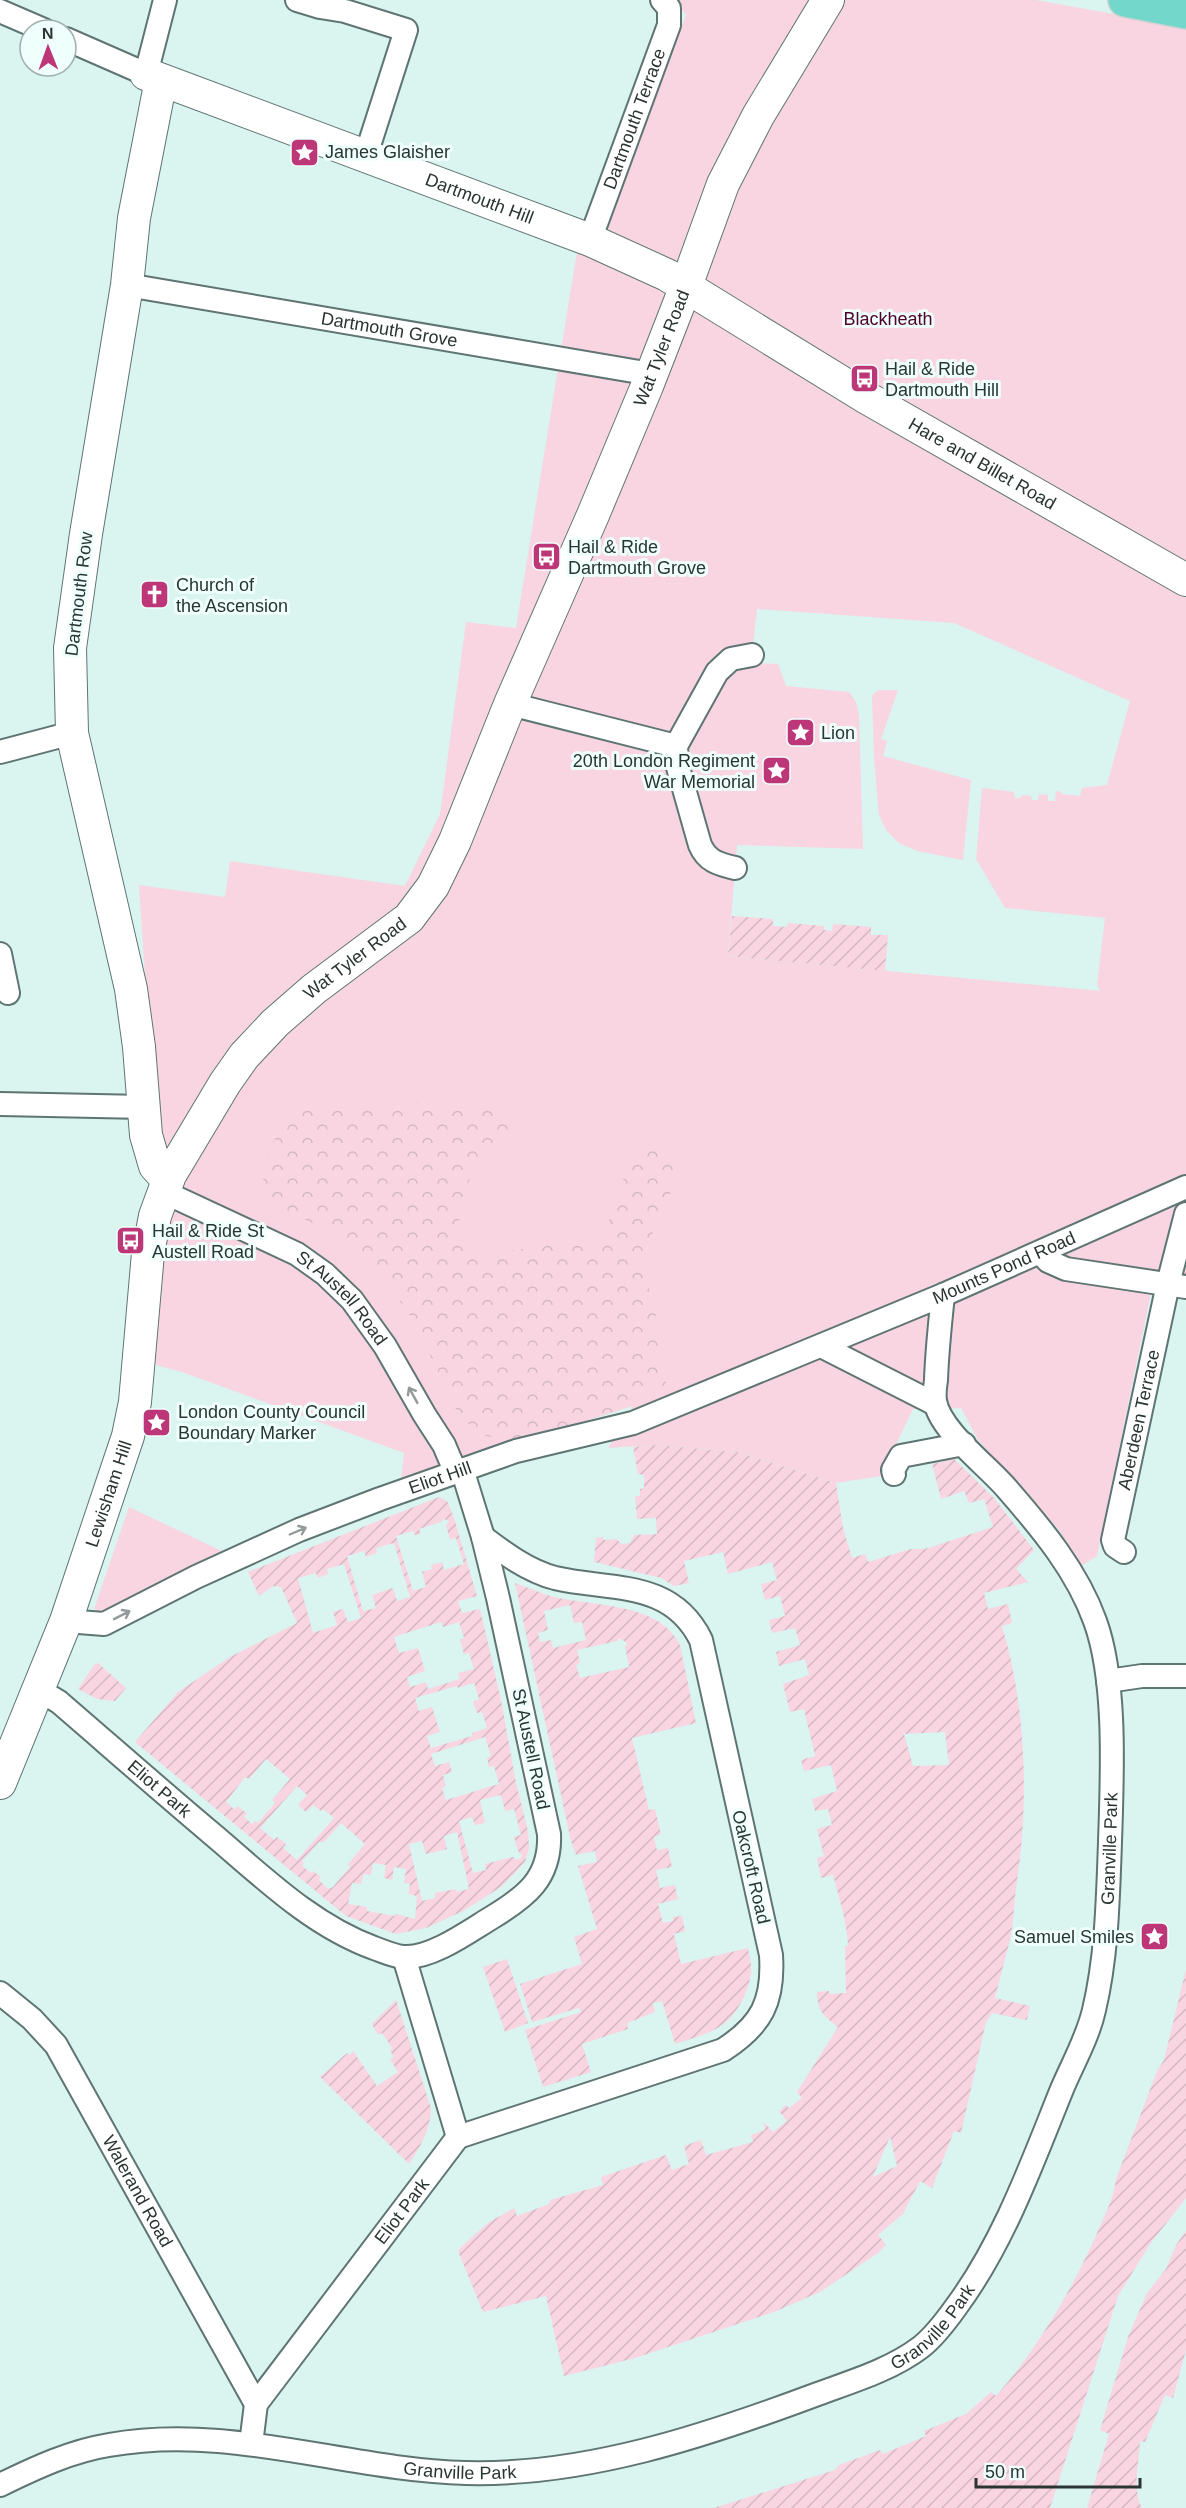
<svg xmlns="http://www.w3.org/2000/svg" width="1186" height="2508" font-family="Helvetica,sans-serif">
  <style>
    .green { fill: #f8d5e1; fill-rule: evenodd }
    .forest { fill: url(#forest-crowns) }
    .garden { fill: url(#garden-furrows); fill-rule: evenodd }
    .lines { fill: none; stroke-linecap: round; stroke-linejoin: round }
    .street-casing { stroke: #5e7572; stroke-width: 26 }
    .secondary-casing { stroke: #5e7572; stroke-width: 34 }
    .highway-casing { stroke: #d0d3d2; stroke-width: 36 }
    .street { stroke: #fff; stroke-width: 22 }
    .secondary { stroke: #fff; stroke-width: 32 }
    .highway { stroke: #74d7cb; stroke-width: 33 }
    .oneway { stroke: #949a99 }
    .labels { text-anchor: middle; dominant-baseline: central; stroke-width: 6; stroke-linejoin: round; paint-order: stroke }
    .street-label { font-size: 18px; fill: #2a3533; stroke: #effffc }
    .poi-label { font-size: 18px; fill: #2a3533; stroke: #effffc; text-anchor: start }
    .park-label { font-size: 18px; fill: #4f022c; stroke: #effffc }
  </style>
  <defs>
    <pattern id="forest-crowns" width="20" height="18" patternUnits="userSpaceOnUse" patternTransform="scale(1.5)"><rect width="20" height="18" fill="#f8d5e1"/><path d="M2 6a3 3 0 1 1 6 0M12 15a3 3 0 1 1 6 0" fill="none" stroke="#d5b7c2"/></pattern>
    <pattern id="garden-furrows" width="10" height="10" patternUnits="userSpaceOnUse" patternTransform="scale(1.5)"><rect width="10" height="10" fill="#f8d5e1"/><path d="M-1 1l2-2M0 10L10 0M9 11l2-2" fill="none" stroke="#d5b7c2"/></pattern>
  </defs>
  <rect width="100%" height="100%" fill="#daf4f0"/>
  <path class="green" d="M674,0H1036L1186,27V1276L1155,1273L1097,1556L1081,1566L1058,1529L978,1440L961,1408L913,1409L898,1440L888,1475L836,1483L737,1452L657,1445L608,1448L633,1406L569,1426L510,1441L401,1479L404,1453L182,1372L156,1365L151,1353L168,1229L187,1177L156,1143L139,885L225,897L230,861L405,886L440,814L466,622L516,628L578,245L605,224L686,15ZM757,609L954,623L1130,701L1107,785L1082,788L1080,796L1061,794V792L1056,791L1055,801H1048V795L1039,794L1038,800H1032L1031,796L1022,795L1021,798H1015L1014,792L982,788L976,859L1005,908L1105,918L1097,985L1100,991L728,956L737,845L863,849L859,715L856,702L849,692L786,686L778,664L751,663Z
    M878,690H898L881,739L887,741L883,756L971,780L963,860L917,851L899,843L886,830L879,815L874,758L872,696Z
    M129,1507L224,1552L102,1614L94,1609Z"/>
  <path class="forest" d="M424,1102L500,1105L516,1122L511,1145L480,1163L465,1188L458,1215L464,1243L490,1254L559,1243L586,1247L601,1243L625,1174L639,1150L655,1145L671,1158L674,1177L669,1200L639,1260L654,1304L666,1384L634,1405L569,1426L510,1441L482,1435L459,1416L415,1323L384,1278L328,1231L276,1205L265,1192L262,1168L283,1121L301,1110L328,1105Z"/>
  <path class="garden" d="M732,916L773,919V926L787,927L788,923L824,926V930L832,931L833,924L871,927V935H888L885,971L728,956Z
    M657,1445L737,1452L836,1483L843,1528L852,1558L865,1554L868,1562L911,1549H925L993,1527L984,1499L969,1503L964,1491L941,1499L932,1464L954,1459L995,1499L1034,1550L1016,1569L1028,1582L984,1593L988,1609L1008,1604L1012,1623L1002,1626C1026,1704 1029,1802 1017,1881C1014,1900 1014,1921 1010,1940C1005,1959 1000,1978 995,1998L1030,2006L1027,2020L992,2013L986,2022L961,2133L954,2131L932,2188L920,2181L903,2214L878,2235L886,2245L878,2253L820,2292L774,2312L635,2358L564,2376L546,2296L483,2312L458,2251L461,2247L488,2223L514,2208L517,2216L549,2204L550,2200L603,2185L601,2177L666,2155L672,2170L689,2164L684,2146L701,2140L706,2155L753,2142L751,2135L765,2130L764,2122L773,2132L787,2121L779,2111L786,2105L789,2108L802,2098L797,2092L838,2027C824,2017 817,2010 817,1992L829,1991V1994L846,1993L845,1946H848C847,1922 839,1898 833,1875L821,1878L817,1858L824,1856L817,1829L832,1825L828,1809L815,1811L812,1799L837,1791L831,1765L804,1771L801,1760L815,1756L804,1709L790,1712L783,1684L809,1675L805,1659L779,1666L776,1652L800,1645L795,1628L772,1633L769,1620L785,1616L780,1596L765,1600L761,1584L777,1580L772,1562L728,1574L723,1552L684,1561L689,1583L674,1586L661,1578L594,1562L596,1538L603,1537L604,1540L616,1539L622,1544L630,1543L634,1535L657,1534L656,1518L637,1519L635,1496H640V1489L644,1488V1475L638,1474L633,1447ZM945,1732L949,1765L913,1766L904,1734ZM890,2137L897,2166L873,2177V2176Z
    M439,1497L447,1501L454,1518L477,1596L458,1601L462,1613L480,1609L501,1700L516,1783L528,1831L529,1848L525,1862L501,1887L463,1911L426,1928L396,1934L346,1916L135,1742L178,1692L230,1657L297,1623L281,1587L273,1586L259,1596L248,1572ZM444,1519L449,1521L446,1526L450,1539L456,1538L464,1564L444,1570L442,1562L431,1565L432,1569L422,1572L426,1587L413,1591L396,1536L413,1531L415,1535L421,1534L419,1529L441,1522ZM394,1543L410,1597L397,1601L393,1588L372,1595L376,1608L363,1611L347,1556L364,1551L366,1557L377,1553L376,1548ZM344,1564L361,1618L348,1622L343,1609L333,1612L337,1625L313,1633L298,1578L316,1573L318,1578L328,1574L327,1569ZM441,1622L443,1627L459,1622L464,1638L460,1640L464,1654L469,1653L474,1669L458,1673L460,1679L428,1689L426,1682L410,1687L407,1677L425,1671L418,1648L399,1653L394,1637ZM474,1683L479,1699L473,1702L477,1713L482,1712L487,1728L472,1733V1736L431,1748L427,1736L440,1732L432,1707L419,1711L415,1698L457,1686L458,1688ZM485,1737L491,1756L487,1758L489,1767L494,1766L499,1784L446,1800L442,1788L446,1786L443,1775L452,1772L449,1762L435,1766L431,1754ZM266,1759L290,1779L272,1800L275,1803L258,1823L255,1821L252,1824L244,1817L247,1814L238,1806L234,1809L226,1802L245,1777L249,1779ZM297,1786L307,1795L298,1805L306,1812L313,1805L321,1811L323,1809L334,1818L297,1860L283,1848L286,1844L277,1837L274,1840L260,1828ZM501,1795L505,1811L514,1809L521,1835L514,1837L518,1851L522,1855L521,1858L517,1860L513,1857L485,1864L486,1870L473,1873L459,1821L472,1817L475,1825L485,1823L480,1800ZM341,1823L365,1844L348,1864L350,1867L333,1887L328,1889L319,1880L321,1877L313,1871L311,1873L302,1866L304,1863L302,1861L320,1841L323,1843ZM457,1832L469,1889L457,1892L456,1889L435,1893V1898L422,1901L409,1844L422,1841L426,1854L447,1849L444,1836ZM373,1863L386,1865L384,1878L392,1880L394,1867L406,1869L404,1883L410,1884L408,1894L417,1896L415,1919L396,1914L395,1916L367,1911V1907L348,1904L352,1883L361,1884L364,1874L371,1875Z
    M515,1583C527,1587 538,1592 550,1596C590,1607 659,1601 680,1645L696,1723L632,1738L649,1810L655,1809L661,1834L654,1837L657,1850L668,1848L672,1867L656,1870L660,1888L675,1885L678,1899L658,1904L663,1923L673,1921V1917L682,1916L685,1931L674,1934L681,1964L748,1948C749,1956 752,1964 751,1971C750,1990 736,2018 719,2027C707,2035 689,2039 675,2044L662,2001L653,2003L655,2012L627,2023L628,2029L582,2044L591,2072L543,2087L525,2030L581,2012L579,2008L532,2022L520,1984L582,1964L574,1937L597,1929L578,1866L597,1862L595,1851L576,1855L571,1841ZM570,1605L574,1623L582,1622L586,1640L553,1648L551,1640L540,1642L538,1633L548,1630L544,1611ZM619,1638L627,1643L625,1646L629,1667L580,1678L576,1665L580,1663L577,1650L617,1641Z
    M98,1663L126,1688L115,1701L97,1699L78,1689L94,1665Z
    M507,1959L528,2023L505,2032L483,1967Z
    M1186,1969V2198L1150,2244L1118,2296L1050,2508H714L835,2470L839,2465L880,2450L883,2454L926,2436L924,2431L966,2414L991,2392L996,2396C1038,2348 1072,2290 1098,2231C1105,2214 1114,2198 1116,2179L1157,2071L1164,2060Z
    M396,2000L431,2108C431,2128 420,2148 409,2164L320,2077L347,2053L350,2055L353,2051L377,2086L398,2072L390,2059L394,2057L390,2051L392,2048L382,2033L378,2035L372,2024Z
    M1186,2231V2350L1173,2398L1165,2395L1145,2442L1140,2441C1139,2462 1132,2489 1142,2508H1087L1109,2434L1100,2430L1128,2337L1147,2293L1166,2269L1176,2245Z"/>
  <g class="lines">
    <defs>
      <g id="street">
        <path d="M297,0L320,7L345,11L406,30L366,155"/>
        <path d="M0,11L44,30"/>
        <path d="M66,39L146,74L165,0"/>
        <path id="s1" d="M590,240L669,25V8L662,0"/>
        <path id="s2" d="M127,285L651,374"/>
        <path d="M510,704L676,746"/>
        <path d="M0,752L72,733"/>
        <path d="M735,868C718,864 707,861 700,845L677,764L676,746L717,672L731,659L752,655"/>
        <path d="M0,954L8,993"/>
        <path d="M0,1104L144,1107"/>
        <path id="s3" d="M164,1192L297,1254L325,1274L352,1300L385,1346L424,1414L444,1445L455,1471"/>
        <path d="M1041,1253L1048,1261L1066,1269L1186,1287"/>
        <path d="M821,1346L935,1404"/>
        <path d="M894,1474L893,1470L901,1456L964,1444"/>
        <path id="s4" d="M1124,1552L1115,1546L1113,1540L1168,1284L1186,1214"/>
        <path id="s5" d="M66,1621L104,1624L196,1577L299,1530L380,1499L516,1451L633,1423L943,1295L1186,1187"/>
        <path d="M1108,1681L1142,1676H1186"/>
        <path id="s6" d="M39,1690L59,1702C110,1746 160,1790 211,1833C262,1876 311,1925 374,1948C383,1951 395,1957 405,1957C432,1958 468,1932 491,1918C526,1897 551,1878 549,1834L498,1598L483,1537L462,1469"/>
        <path d="M404,1957L458,2137"/>
        <path id="s7" d="M0,1993L32,2019L56,2045L256,2404"/>
        <path d="M458,2137L723,2050C762,2025 774,2001 771,1955L701,1640C671,1579 611,1591 555,1578C528,1571 504,1553 483,1537"/>
        <path id="s8" d="M251,2444L256,2404L458,2137"/>
        <path id="s9" d="M0,2485C35,2468 71,2451 109,2445C229,2423 347,2470 466,2473C585,2476 705,2436 815,2395C850,2382 891,2370 921,2347C935,2336 946,2321 956,2307C1004,2242 1032,2163 1062,2089C1073,2063 1088,2037 1094,2010C1107,1956 1108,1897 1110,1842C1112,1778 1117,1681 1095,1621C1077,1571 1042,1529 1008,1490C988,1466 940,1431 935,1401C934,1394 935,1387 936,1380C937,1351 940,1323 943,1295"/>
      </g>
      <g id="secondary">
        <path id="s10" d="M146,74L590,240L667,275L867,398L1186,580"/>
        <path d="M161,80L134,218L127,285L86,534L70,648L72,733L131,989L139,1047L146,1135L155,1166L168,1180"/>
        <path id="s11" d="M0,1783L66,1621L128,1436L135,1402L148,1253L155,1216L170,1175L225,1083L244,1056L275,1023L314,989L409,918L433,886L455,841L510,704L593,515L647,386L686,286L723,184L758,116L828,0"/>
      </g>
      <path id="highway" d="M1125,0L1186,12"/>
    </defs>
    <use href="#street" class="street-casing"/>
    <use href="#secondary" class="secondary-casing"/>
    <use href="#highway" class="highway-casing"/>
    <use href="#street" class="street"/>
    <use href="#secondary" class="secondary"/>
    <use href="#highway" class="highway"/>
  </g>
  <defs><path id="oneway-shaft" d="M-6 0H5M1.5-3L5.5 0L1.5 3" fill="none" stroke-width="1.6" stroke-linecap="round" stroke-linejoin="round" transform="scale(1.5)"/></defs>
  <g class="oneway">
    <use href="#oneway-shaft" transform="translate(413 1395) rotate(-119)"/>
    <use href="#oneway-shaft" transform="translate(298 1531) rotate(-23)"/>
    <use href="#oneway-shaft" transform="translate(122 1615) rotate(-27)"/>
  </g>
  <defs>
    <symbol id="sight-square" viewBox="-11 -11 22 22"><rect x="-9" y="-9" width="18" height="18" rx="4" fill="#bc3678" stroke="#effffc"/><path d="M0-6L1.8-2.2L6-1.7L2.9 1.2L3.7 5.4L0 3.3L-3.7 5.4L-2.9 1.2L-6-1.7L-1.8-2.2Z" fill="#fff"/></symbol>
    <symbol id="bus-square" viewBox="-11 -11 22 22"><rect x="-9" y="-9" width="18" height="18" rx="4" fill="#bc3678" stroke="#effffc"/><path d="M-5-6H5V4H4V6H2V4H-2V6H-4V4H-5ZM-3.5-4V0h7V-4ZM-3.5 1.2v1.5H-2V1.2ZM2 1.2v1.5H3.5V1.2Z" fill="#fff"/></symbol>
    <symbol id="church-square" viewBox="-11 -11 22 22"><rect x="-9" y="-9" width="18" height="18" rx="4" fill="#bc3678" stroke="#effffc"/><path d="M-1.2-6h2.4v3.5h3.3v2.4h-3.3V6h-2.4V-.1h-3.3v-2.4h3.3Z" fill="#fff"/></symbol>
  </defs>
  <g fill-rule="evenodd">
    <use href="#sight-square" x="288" y="136" width="33" height="33"/>
    <use href="#bus-square" x="848" y="362" width="33" height="33"/>
    <use href="#bus-square" x="530" y="540" width="33" height="33"/>
    <use href="#church-square" x="138" y="578" width="33" height="33"/>
    <use href="#sight-square" x="784" y="716" width="33" height="33"/>
    <use href="#sight-square" x="760" y="754" width="33" height="33"/>
    <use href="#bus-square" x="114" y="1224" width="33" height="33"/>
    <use href="#sight-square" x="140" y="1406" width="33" height="33"/>
    <use href="#sight-square" x="1138" y="1920" width="33" height="33"/>
  </g>
  <g class="labels">
    <g class="street-label">
      <text stroke="none"><textPath href="#s1" startOffset="129">Dartmouth Terrace</textPath></text>
      <text stroke="none"><textPath href="#s10" startOffset="356">Dartmouth Hill</textPath></text>
      <text stroke="none"><textPath href="#s2" startOffset="266">Dartmouth Grove</textPath></text>
      <text stroke="none"><textPath href="#s11" startOffset="1616">Wat Tyler Road</textPath></text>
      <text stroke="none"><textPath href="#s10" startOffset="926">Hare and Billet Road</textPath></text>
      <text transform="translate(79 594) rotate(-83)">Dartmouth Row</text>
      <text stroke="none"><textPath href="#s11" startOffset="924">Wat Tyler Road</textPath></text>
      <text stroke="none"><textPath href="#s5" startOffset="1008">Mounts Pond Road</textPath></text>
      <text stroke="none"><textPath href="#s3" startOffset="210">St Austell Road</textPath></text>
      <text stroke="none"><textPath href="#s4" startOffset="140">Aberdeen Terrace</textPath></text>
      <text stroke="none"><textPath href="#s5" startOffset="405">Eliot Hill</textPath></text>
      <text stroke="none"><textPath href="#s11" startOffset="309">Lewisham Hill</textPath></text>
      <text transform="translate(531 1749) rotate(78)">St Austell Road</text>
      <text stroke="none"><textPath href="#s6" startOffset="156">Eliot Park</textPath></text>
      <text stroke="none"><textPath href="#s9" startOffset="1497">Granville Park</textPath></text>
      <text transform="translate(751 1867) rotate(77)">Oakcroft Road</text>
      <text stroke="none"><textPath href="#s7" startOffset="244">Walerand Road</textPath></text>
      <text stroke="none"><textPath href="#s8" startOffset="282">Eliot Park</textPath></text>
      <text stroke="none"><textPath href="#s9" startOffset="975">Granville Park</textPath></text>
      <text stroke="none"><textPath href="#s9" startOffset="470">Granville Park</textPath></text>
    </g>
    <g class="poi-label">
      <text x="325" y="152">James Glaisher</text>
      <text x="885" y="369">Hail &amp; Ride<tspan x="885" dy="21">Dartmouth Hill</tspan></text>
      <text x="568" y="547">Hail &amp; Ride<tspan x="568" dy="21">Dartmouth Grove</tspan></text>
      <text x="176" y="585">Church of<tspan x="176" dy="21">the Ascension</tspan></text>
      <text x="821" y="733">Lion</text>
      <text x="755" y="761" text-anchor="end">20th London Regiment<tspan x="755" dy="21">War Memorial</tspan></text>
      <text x="152" y="1231">Hail &amp; Ride St<tspan x="152" dy="21">Austell Road</tspan></text>
      <text x="178" y="1412">London County Council<tspan x="178" dy="21">Boundary Marker</tspan></text>
      <text x="1134" y="1937" text-anchor="end">Samuel Smiles</text>
    </g>
    <g class="park-label">
      <text x="888" y="319">Blackheath</text>
    </g>
  </g>
  <g transform="translate(48 48) rotate(359)"><circle r="28" fill="#effffc" stroke="#a0aeac" stroke-width="1.5"/>
  <path d="M0-4.5L10 22L0 15L-10 22Z" fill="#bc3678"/>
  <text y="-9" font-size="16" font-weight="bold" text-anchor="middle" fill="#2a3533">N</text>
  </g>
  <path d="M976 2478v9h164v-9" fill="none" stroke="#2a3533" stroke-width="3"/>
  <text x="985" y="2478" font-size="18" fill="#2a3533" stroke="#effffc" stroke-width="4.5" paint-order="stroke">50 m</text>
</svg>
